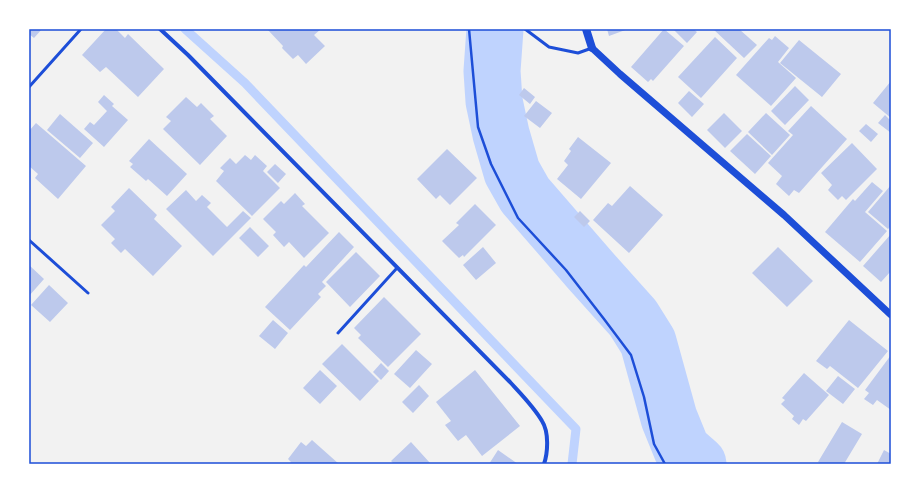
<svg xmlns="http://www.w3.org/2000/svg" width="920" height="493" font-family="Montserrat,sans-serif">
  <style>
    .lines { fill: none; stroke-linecap: round; stroke-linejoin: round }
    .stream { stroke: #bfd3fe; stroke-width: 9 }
    .river { stroke: #bfd3fe; stroke-width: 57 }
    .building { fill: #bdc9ec }
    .path { stroke: #1d4ed8; stroke-width: 2.5 }
    .service { stroke: #1d4ed8; stroke-width: 3 }
    .minor { stroke: #1d4ed8; stroke-width: 4 }
    .tertiary { stroke: #1d4ed8; stroke-width: 7 }
    .secondary { stroke: #1d4ed8; stroke-width: 8 }
    .neatline { fill: none; stroke: #1d4ed8; stroke-width: 1.5 }
  </style>
  <rect width="100%" height="100%" fill="#f2f2f2"/>
  <g class="lines">
    <path class="stream" d="M185,29L245,83L576,429L572,464"/>
    <path class="river" d="M495,29L492,71L494,101L501,134L512,172L525,195L590,270L633,318L648,342L669,418L682,450L698,464"/>
  </g>
  <path class="building" d="M29,29H42L34,38L29,34Z
    M106,29H116L125,38L128,34L164,69L138,97L106,67L100,72L82,55Z
    M267,29H321L314,35L325,46L306,64L298,55L293,59L282,48L283,46Z
    M607,29H628L609,36Z
    M664,29L684,46L653,81L651,79L648,82L631,67Z
    M673,29H693L697,32L687,43Z
    M713,29H739L757,45L744,58Z
    M775,36L789,48L778,62L796,78L771,106L736,75L769,38L772,40Z
    M715,37L737,58L701,98L678,77Z
    M799,40L841,74L822,97L780,63Z
    M891,81V118L873,103Z
    M795,86L809,100L785,125L771,111Z
    M524,88L535,97L530,104L519,95Z
    M689,91L704,104L692,117L678,103Z
    M104,95L114,104L112,106L128,120L104,147L84,129L90,122L94,125L107,111L98,102Z
    M186,97L197,107L201,103L214,116L210,119L227,136L200,165L163,129L171,121L166,117Z
    M536,101L552,113L540,128L524,116Z
    M811,106L847,139L799,193L794,190L789,196L776,184L782,176L768,163L793,135L788,131Z
    M724,113L742,131L725,148L707,130Z
    M766,113L790,135L772,155L748,132Z
    M60,114L93,143L80,158L47,130Z
    M885,115L891,121V133L878,123Z
    M36,123L86,166L58,199L35,178L38,174L29,166V131Z
    M866,124L878,134L871,142L859,131Z
    M747,134L771,156L755,174L730,151Z
    M578,137L611,163L581,199L557,179L568,165L564,161L571,151L569,149Z
    M149,139L187,174L167,196L148,179L146,181L130,167L133,164L129,161Z
    M852,143L877,169L846,200L842,196L838,200L828,190L832,185L821,173Z
    M447,149L477,178L450,205L440,195L436,199L417,179Z
    M245,155L251,160L255,155L267,166L263,171L280,188L252,216L216,181L224,171L220,168L230,158L236,164Z
    M275,164L286,174L278,183L267,172Z
    M872,182L883,191L865,212L887,231L860,262L825,232L853,199L855,201Z
    M891,185V226L888,229L868,212Z
    M630,186L663,215L629,253L593,220L608,203L612,206Z
    M129,188L157,215L154,219L182,246L153,276L125,249L121,253L111,243L115,239L101,225L115,211L111,207Z
    M186,190L196,201L202,195L211,203L207,207L227,227L243,211L251,218L213,256L166,209Z
    M295,193L305,204L302,206L329,233L304,258L289,242L284,247L273,235L276,232L263,219L281,201L284,204Z
    M475,204L496,225L464,257L463,255L459,258L442,241L459,225L456,223Z
    M580,211L590,221L584,227L574,217Z
    M250,227L269,246L258,257L239,238Z
    M339,232L354,247L322,282L326,286L318,294L321,297L290,330L265,307L304,265L306,267Z
    M891,234V271L881,282L863,266Z
    M483,247L496,263L476,280L463,265Z
    M778,247L813,281L787,307L752,273Z
    M356,252L380,276L350,307L326,282Z
    M29,265L44,279L29,296Z
    M49,285L68,303L50,322L31,305Z
    M384,297L421,334L388,367L358,338L361,335L354,328Z
    M273,320L288,333L275,349L259,336Z
    M849,320L888,351L858,388L830,366L827,369L816,361Z
    M342,344L379,381L360,401L322,364Z
    M416,350L432,364L410,388L394,374Z
    M891,355V410L877,400L873,405L864,399L869,393L865,390Z
    M381,363L389,371L381,380L373,372Z
    M320,370L337,386L320,404L303,388Z
    M475,370L520,426L482,456L466,435L458,441L445,425L451,421L436,402Z
    M804,373L829,395L806,421L803,419L799,425L792,419L794,416L781,404L785,400L782,398Z
    M838,376L855,389L843,404L826,391Z
    M419,385L429,396L413,413L402,402Z
    M842,422L862,434L844,464H822L818,462Z
    M312,440L339,464H289L291,462L288,459L301,442L306,446Z
    M411,442L430,463L428,464H394L391,461Z
    M498,450L518,464H489Z
    M884,450L891,454V464H877Z"/>
  <g class="lines">
    <path class="path" d="M469,29L478,127L491,164L518,218L566,270L604,319L631,355L644,397L654,444L665,464"/>
    <path class="service" d="M525,29L549,47L578,53L592,48
      M29,87L81,29
      M29,240L88,293
      M338,333L397,268"/>
    <path class="minor" d="M160,29L188,55L510,382C521,394 534,407 542,421C549,432 548,452 544,464"/>
    <path class="tertiary" d="M592,48L620,74L784,215L891,315"/>
    <path class="secondary" d="M586,29L592,48"/>
  </g>
  <rect width="920" height="493" fill="none" stroke="#ffffff" stroke-width="60"/>
  <rect x="30" y="30" width="860" height="433" class="neatline"/>
</svg>
